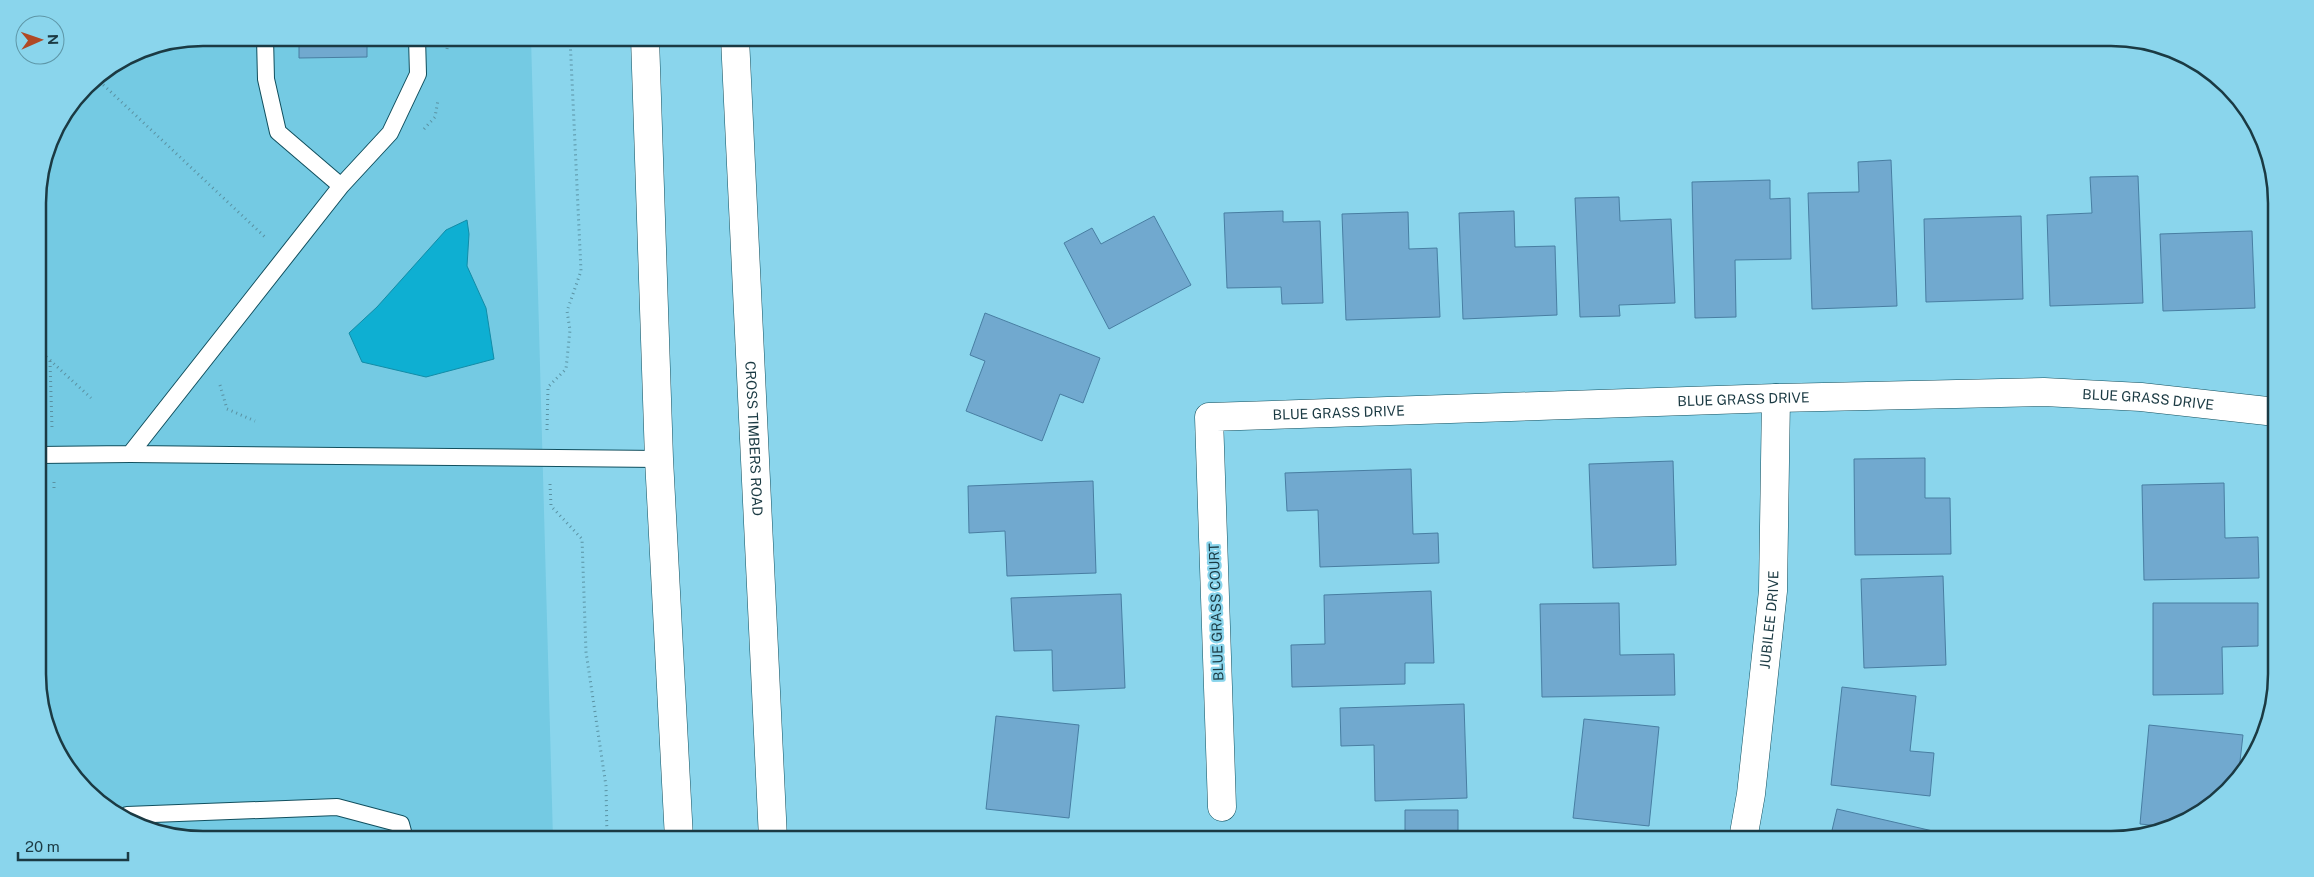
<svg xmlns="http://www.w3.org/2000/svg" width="2314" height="877" font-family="'Public Sans',sans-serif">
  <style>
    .built { fill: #74cae3 }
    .water { fill: #0eafd2; stroke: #128ca7 }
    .building { fill: #71a9cf; stroke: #487ea2 }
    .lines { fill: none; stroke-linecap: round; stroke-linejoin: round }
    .lane-casing { stroke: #114f5e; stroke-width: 18 }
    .street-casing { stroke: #114f5e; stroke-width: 29 }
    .primary-casing { stroke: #114f5e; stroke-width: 29 }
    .path { stroke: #5a92a3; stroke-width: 3; stroke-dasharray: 1 4; stroke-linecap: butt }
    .lane { stroke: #fff; stroke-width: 16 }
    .street { stroke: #fff; stroke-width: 28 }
    .primary { stroke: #fff; stroke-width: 28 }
    .labels { text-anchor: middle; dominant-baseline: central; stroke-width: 4.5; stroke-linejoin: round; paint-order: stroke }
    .street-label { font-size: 14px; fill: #1b3a43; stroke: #8ad5ec }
    .rim { fill: none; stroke: #1b3a43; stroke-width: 2.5 }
  </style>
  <rect width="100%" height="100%" fill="#8ad5ec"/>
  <path class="built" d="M203,38H531L553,839H203L150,831L79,783L41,706L38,192L55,130L94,79L140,50Z"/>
  <path class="water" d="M467,220L469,234L467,266L486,308L494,359L426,377L362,362L349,333L377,307L446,230Z"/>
  <path class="building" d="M299,38H367V57L299,58Z
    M1891,160L1897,306L1812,309L1808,193L1859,192L1858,162Z
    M2138,176L2143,303L2050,306L2047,215L2092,213L2090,177Z
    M1770,180V199L1790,198L1791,259L1735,260L1736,317L1695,318L1692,182Z
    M1619,197L1620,221L1671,219L1675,303L1619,305L1620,316L1580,317L1575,198Z
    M1283,211V222L1320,221L1323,303L1282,304L1281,287L1227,288L1224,213Z
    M1514,211L1515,247L1555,246L1557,315L1463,319L1459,213Z
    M1408,212L1409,249L1437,248L1440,317L1346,320L1342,214Z
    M1154,216L1191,285L1109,329L1064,243L1092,228L1101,244Z
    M2021,216L2023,299L1926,302L1924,219Z
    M2252,231L2255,308L2163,311L2160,234Z
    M985,313L1100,358L1083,403L1060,394L1042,441L966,411L985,361L970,355Z
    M1925,458V498H1950L1951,554L1855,555L1854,459Z
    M1673,461L1676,565L1593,568L1589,464Z
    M1411,469L1413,534L1438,533L1439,563L1320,567L1318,510L1287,511L1285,473Z
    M1093,481L1096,573L1007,576L1005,531L969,533L968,486Z
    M2224,483L2225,538L2258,537L2259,578L2144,580L2142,485Z
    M1943,576L1946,665L1864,668L1861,579Z
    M1431,591L1434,663H1405V684L1292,687L1291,645L1325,644L1324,595Z
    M1121,594L1125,688L1053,691L1052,650L1014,651L1011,598Z
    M1619,603L1620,655L1674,654L1675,695L1542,697L1540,604Z
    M2153,603H2258V646L2222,647L2223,694L2153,695Z
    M1842,687L1916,696L1910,751L1934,753L1930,796L1831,785Z
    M1464,704L1467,798L1375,801L1374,745L1341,746L1340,708Z
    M996,716L1079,725L1069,818L986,809Z
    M1584,719L1659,727L1649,826L1573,818Z
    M2149,725L2243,735L2238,779L2211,805L2170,827L2140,824Z
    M1837,809L1959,837V839H1830Z
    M1405,810H1458V839H1405Z
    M1343,831L1355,839H1338Z"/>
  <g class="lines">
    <defs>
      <path id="lane" d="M265,38L266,79L278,132L341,186
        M130,454L341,186L390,133L418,74L417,38
        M39,455L130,454L659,459
        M127,815L337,807L401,824L405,839"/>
      <g id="street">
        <path id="s1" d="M1222,807L1209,417L1776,398L2044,392L2141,397L2276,412"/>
        <path id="s2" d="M1743,839L1751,794L1773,591L1776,398"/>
      </g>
      <g id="primary">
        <path d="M645,38L659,459L679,839"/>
        <path id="s3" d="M735,38L773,839"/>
      </g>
    </defs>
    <use href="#lane" class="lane-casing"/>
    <use href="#street" class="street-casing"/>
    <use href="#primary" class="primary-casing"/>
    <path class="path" d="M447,49L449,38
      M96,78L266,238
      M424,129L435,117L438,100
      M39,350L91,398
      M50,361L52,428
      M220,385L227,409L255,421
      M547,430L548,387L566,369L570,330L567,311L581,271L570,38
      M54,482V491
      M550,484L551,506L582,539L586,652L606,786L607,839"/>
    <use href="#lane" class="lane"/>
    <use href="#street" class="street"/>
    <use href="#primary" class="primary"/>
  </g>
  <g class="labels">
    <g class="street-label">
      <text stroke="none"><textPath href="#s1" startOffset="925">BLUE GRASS DRIVE</textPath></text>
      <text stroke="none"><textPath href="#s1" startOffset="1330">BLUE GRASS DRIVE</textPath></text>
      <text stroke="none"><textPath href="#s1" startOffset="520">BLUE GRASS DRIVE</textPath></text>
      <text stroke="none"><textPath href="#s3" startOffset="401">CROSS TIMBERS ROAD</textPath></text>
      <text transform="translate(1216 612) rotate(-92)">BLUE GRASS COURT</text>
      <text stroke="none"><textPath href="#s2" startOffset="221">JUBILEE DRIVE</textPath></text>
    </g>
  </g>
  <path d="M0 0H2314V877H0ZM203 46H2111A157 157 0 0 1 2268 203V674A157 157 0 0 1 2111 831H203A157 157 0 0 1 46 674V203A157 157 0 0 1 203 46Z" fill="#8ad5ec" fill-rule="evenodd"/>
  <path class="rim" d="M203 46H2111A157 157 0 0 1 2268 203V674A157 157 0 0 1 2111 831H203A157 157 0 0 1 46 674V203A157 157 0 0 1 203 46Z"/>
  <g transform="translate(40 40) rotate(88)"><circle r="24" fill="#8ad5ec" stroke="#5e97a8"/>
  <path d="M0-4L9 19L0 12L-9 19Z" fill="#b04925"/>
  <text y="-8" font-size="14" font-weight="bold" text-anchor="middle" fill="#1b3a43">N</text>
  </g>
  <path d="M18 852v8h110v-8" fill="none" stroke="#1b3a43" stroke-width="2.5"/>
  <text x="25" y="852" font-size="15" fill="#1b3a43" stroke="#8ad5ec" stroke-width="4" paint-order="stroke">20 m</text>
</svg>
